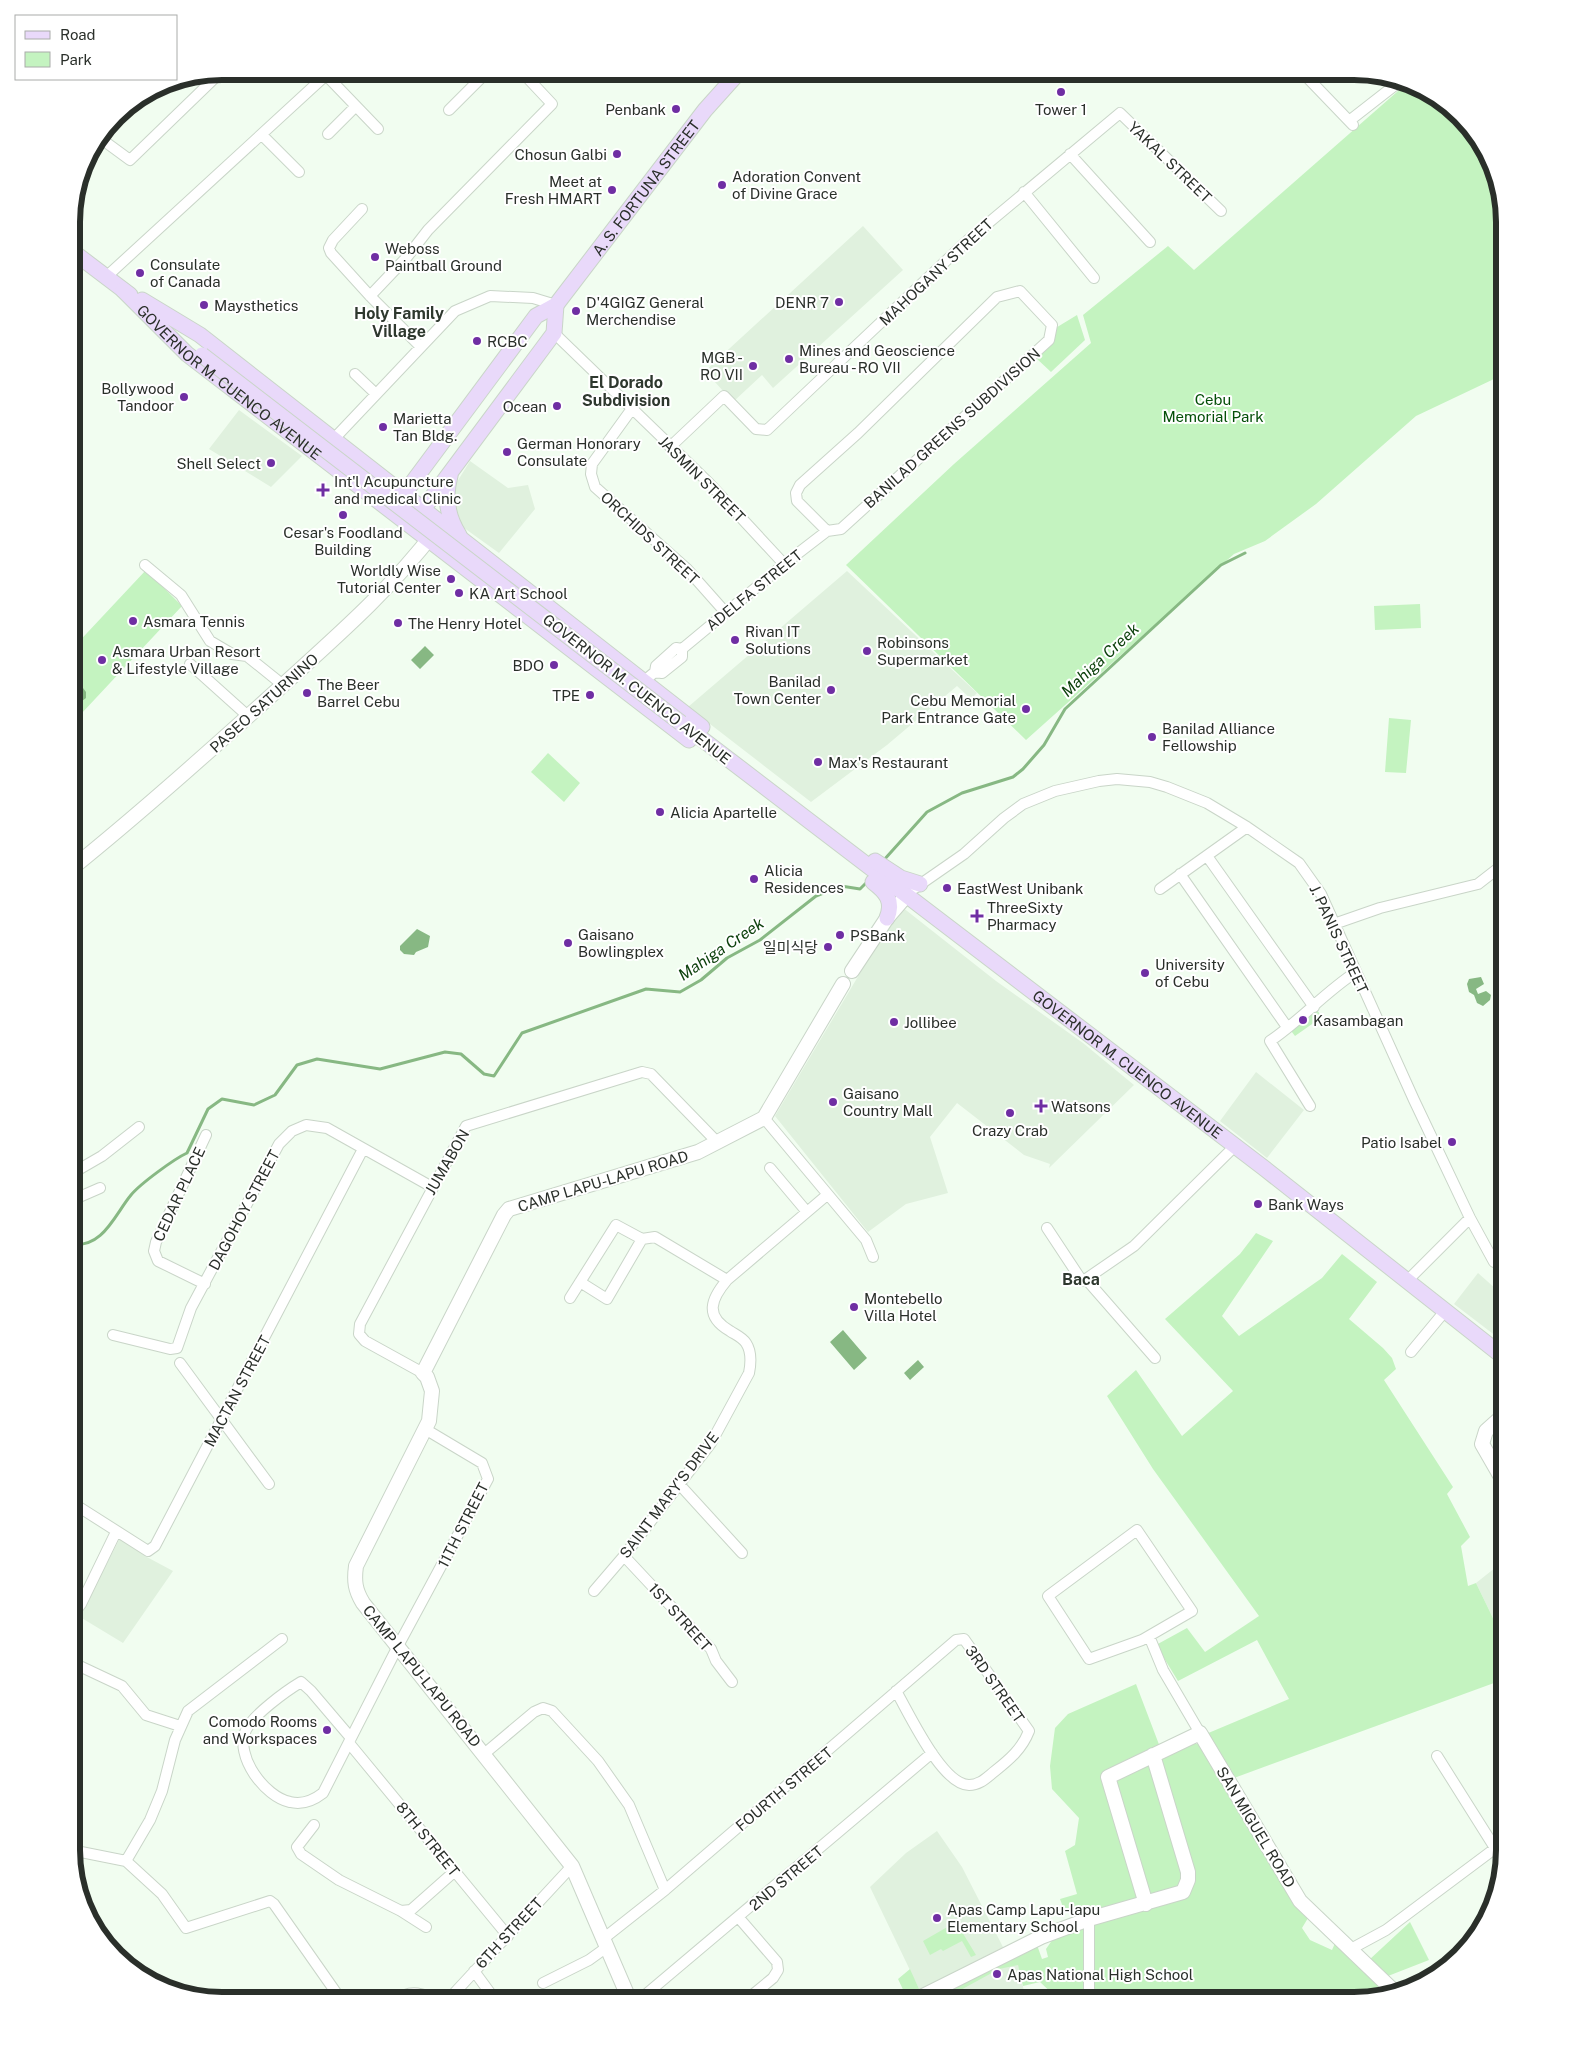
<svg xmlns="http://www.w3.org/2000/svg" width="1576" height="2072" font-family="'Public Sans','Noto Sans KR',sans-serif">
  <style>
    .built { fill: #e0f1de }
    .green { fill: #c4f3c0 }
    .water { fill: #87b883 }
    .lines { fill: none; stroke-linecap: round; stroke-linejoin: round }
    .stream { stroke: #87b883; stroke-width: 3 }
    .minor-casing { stroke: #c9d5c8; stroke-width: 12 }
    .tertiary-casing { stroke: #c9d5c8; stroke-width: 16 }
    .secondary-casing { stroke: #c9d5c8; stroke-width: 17 }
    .minor { stroke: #fff; stroke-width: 10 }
    .tertiary { stroke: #fff; stroke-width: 14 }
    .secondary { stroke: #e9d9fa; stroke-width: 15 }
    .secondary-bridge-casing { stroke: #c9d5c8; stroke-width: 17; stroke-linecap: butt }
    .secondary-bridge { stroke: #e9d9fa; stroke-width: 15 }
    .poi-dot { fill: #6f2ea3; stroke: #fff; stroke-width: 2 }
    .labels { text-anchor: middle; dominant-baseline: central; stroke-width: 4; stroke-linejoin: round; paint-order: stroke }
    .poi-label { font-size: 15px; fill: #2a2f2a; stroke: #fff; text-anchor: start }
    .street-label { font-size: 15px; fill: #2a2f2a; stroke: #fff }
    .park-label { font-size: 15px; fill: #044f08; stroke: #fff }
    .neighbourhood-label { font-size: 16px; font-weight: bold; fill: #2e382e; stroke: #fff }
    .water-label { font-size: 16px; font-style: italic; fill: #0e420e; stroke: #fff }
    .rim { fill: none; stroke: #2a2f2a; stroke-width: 6 }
  </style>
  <rect width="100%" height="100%" fill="#f1fdf0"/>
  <path class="built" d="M863,226L903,270L773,388L762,375L733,402L705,371Z
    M239,410L302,456L271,487L209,449Z
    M470,461L508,488L528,485L535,509L499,553L460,525L452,490Z
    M847,571L977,693L971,699L957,686L887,745L811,802L688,707Z
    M902,907L996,981L1083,1043L1134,1085L1049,1168L1050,1164L1024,1155L957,1103L930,1137L948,1193L906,1204L868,1232L775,1116L891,921Z
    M1256,1072L1304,1110L1267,1158L1220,1121Z
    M1478,1273L1505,1297V1343L1454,1304Z
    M120,1538L145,1556L173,1571L123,1643L80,1617Z
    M1505,1560V1643L1476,1583Z
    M937,1831L962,1867L1004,1949L920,1991L870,1887L906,1853Z
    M1013,1954L1018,1963L1026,2001H925Z"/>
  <path class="green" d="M1406,84L1429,91L1480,138L1500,182L1505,222V365L1494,379L1416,416L1316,504L1265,541L1234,554L1026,740L846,565L954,464L1091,343L1083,315L1168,246L1194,270Z
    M1077,315L1085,340L1051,372L1036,358L1054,329Z
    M146,570L182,606L81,714L80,734L71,737L72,649Z
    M1420,604L1421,628L1375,630L1374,606Z
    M1389,718L1411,720L1406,773L1385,772Z
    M548,753L580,783L564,802L531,772Z
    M1312,1003L1322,1017L1295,1036L1285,1023Z
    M1256,1233L1273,1241L1222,1316L1239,1336L1322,1278L1342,1254L1377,1282L1349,1319L1383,1348L1392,1358L1396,1369L1384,1380L1453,1487L1447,1494L1470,1537L1461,1546L1468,1586L1476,1583L1505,1643V1679L1234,1778L1206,1734L1289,1699L1257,1640L1178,1681L1156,1645L1187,1628L1205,1652L1259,1616L1153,1469L1107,1396L1136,1370L1182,1436L1233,1391L1165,1319L1240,1254Z
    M1136,1684L1163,1755L1191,1743L1203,1745L1308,1918L1302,1928L1310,1940L1332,1950L1336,1941L1385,1991L1379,1997L1355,2001H1060L1040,1982L1023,1986L1018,1965L999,1969L957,1992L952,1984L1037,1945L1042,1959L1048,1957L1046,1949L1055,1936L1071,1931L1073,1917L1070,1908L1064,1910L1060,1899L1077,1894L1065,1851L1075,1845L1079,1818L1052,1789L1050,1766L1055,1728L1068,1714Z
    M956,1922L976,1955L971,1957L962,1941L943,1951L941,1949L930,1955L923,1941Z
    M1410,1922L1429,1960L1388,1976L1369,1960Z
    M910,1969L920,1991L907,1998L898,1979Z"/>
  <path class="water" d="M425,646L434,655L420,669L411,660Z
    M71,677L73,686L83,688L86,692V698L78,704H71Z
    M417,929L430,936L428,947L416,952L414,955L404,954L400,950V946Z
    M1481,977L1484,984L1476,989L1478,994L1486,991L1491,995L1490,1000L1483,1006L1477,1003L1474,995L1469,992L1467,984L1469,979Z
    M843,1330L867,1358L854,1370L830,1342Z
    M918,1360L924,1367L910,1380L904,1373Z"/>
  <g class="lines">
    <path class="stream" d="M883,861L927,812L962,793L1013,777L1023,769L1044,745L1065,709L1221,565L1245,553
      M71,1244C103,1249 115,1214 131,1195C140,1184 174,1159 187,1153L208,1109L222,1099L254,1105L275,1095L297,1065L317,1059L380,1069L445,1052L461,1054L484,1074L494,1076L522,1033L646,989L680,992L701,980L727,958L760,940L816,896L841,886L860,889L867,882"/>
    <defs>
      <path id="minor" d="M1302,72L1353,125
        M449,110L488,71
        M1349,121L1399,82
        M328,134L356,106
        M262,135L299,172
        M100,138L130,160L222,71
        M1070,154L1150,242
        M85,160L101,138
        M1024,192L1094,278
        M362,209L333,240L329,248L331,253L370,296L421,347
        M106,277L326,75L378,129
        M370,296L407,257L428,230L552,104L521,71
        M554,333L708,482L784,564
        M355,374L376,394
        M631,410L592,464L591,474L595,487L687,569L726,613
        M330,443L455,311L490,296L533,298L556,305
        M670,447L724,396L756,429L767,430L968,240L1120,113L1221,211
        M145,565L181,595L210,641L232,654L247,656L283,685
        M190,664L249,717
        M655,672L662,673L682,657V649
        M644,681L655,672L656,666L676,648L682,649L788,561L827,531L841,529L1049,340L1052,325L1020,291L997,297L858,433L800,485L796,493L797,501L827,531
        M1207,856L1314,1007
        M1180,874L1287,1027
        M915,888L964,854L1004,818L1023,804L1055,791L1099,781L1117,779L1150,782L1167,787L1207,803L1247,827L1299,863L1321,894L1414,1100L1470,1218L1494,1262
        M1160,889L1247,827
        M1334,924L1380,908L1478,884L1505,863
        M1310,1106L1270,1041C1300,1021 1325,992 1356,972
        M764,1118L866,1240L873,1257
        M770,1168L807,1212
        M71,1174L102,1156L139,1127
        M71,1198H77L100,1188
        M1047,1228L1082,1281L1086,1279L1134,1246L1235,1146
        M1086,1279L1155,1358
        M1407,1281L1470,1218
        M580,1282L607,1299L642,1239L655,1237L727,1280
        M205,1284L158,1261L154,1251L156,1242L206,1135
        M570,1298L616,1225L642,1239
        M113,1335L170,1349L177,1348L191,1308L279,1144L292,1131L306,1125L327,1128L432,1187
        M1411,1352L1445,1311
        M180,1363L269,1484
        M423,1373L365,1341L359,1334L360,1324L466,1126L642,1072L651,1074L718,1143
        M679,1484L742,1553
        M71,1502L148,1551L155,1546L363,1149
        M1137,1530L1192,1611L1142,1640L1089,1659L1048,1596Z
        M624,1556L711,1649L716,1661L732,1682
        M594,1591L624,1556L711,1443L749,1373C751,1363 752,1352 746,1343C742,1337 736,1335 730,1331C704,1316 711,1299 727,1280L827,1195
        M71,1607L78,1608L81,1604L116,1532
        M1149,1636L1163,1670L1200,1733
        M71,1662L122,1686L146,1715L180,1726
        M351,1738L311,1691L301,1682C286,1691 253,1715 246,1730C234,1756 265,1797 290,1802C302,1805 314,1800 323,1793L398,1646L488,1479L482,1463L425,1429
        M349,1743L508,1936
        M484,1754L534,1712L543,1708L552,1711L598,1761L629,1805L665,1890
        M1437,1756L1495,1848
        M314,1825L297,1847L301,1854L339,1880L401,1911L426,1927
        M71,1850L126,1861L162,1894L186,1928L270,1901L274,1904L342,2001
        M126,1861L150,1820L162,1791L175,1740L188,1711L282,1639
        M401,1911L411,1910L455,1871
        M739,1918L777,1962L778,1970L773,1978L745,2001
        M1089,1919V1988L1091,2001
        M603,1939L665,1890L956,1640L964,1639L1029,1731C1022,1749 1009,1760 995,1771C986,1778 980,1785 969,1785C942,1785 909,1713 896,1691
        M1349,1950L1386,1930L1505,1841
        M474,1971L496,2001
        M543,1983L589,1960L607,1947
        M395,2001C412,1987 423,1995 442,2001
        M447,2001L572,1866
        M638,2001L932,1753"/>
      <path id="tertiary" d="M71,869C144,810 214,747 283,685C337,636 391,589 435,531
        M852,971L887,918L906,896
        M1505,1484L1482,1444L1486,1431L1505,1414
        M1146,1904L1108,1777L1200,1733L1300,1901L1397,1994
        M630,2001L572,1866L363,1603C355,1590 354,1581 356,1566L429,1421L432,1391L427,1377L423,1373L504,1215L509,1209L698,1152L764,1118L843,984
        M913,2001L1041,1937L1089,1919L1183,1892L1188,1880V1872L1153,1755"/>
      <g id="secondary">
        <path d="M72,251L130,295"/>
        <path id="s1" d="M123,290L187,354L689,740"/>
        <path d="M142,300L200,335L702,727"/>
        <path d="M450,476C444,497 447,516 459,535"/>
        <path id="s2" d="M398,502L536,316L556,305L705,110L740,71"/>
        <path d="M418,516L554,333L556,305"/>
        <path id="s3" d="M681,723L1264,1168L1505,1358"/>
        <path d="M875,861L901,878L920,884"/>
        <path d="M873,882C886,892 894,901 887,918"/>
      </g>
    </defs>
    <use href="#minor" class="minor-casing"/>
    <use href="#tertiary" class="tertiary-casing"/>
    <use href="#secondary" class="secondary-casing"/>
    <use href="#minor" class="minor"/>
    <use href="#tertiary" class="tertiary"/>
    <use href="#secondary" class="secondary"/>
    <defs>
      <path id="secondary-bridge" d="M202,355L681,723"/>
    </defs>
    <use href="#secondary-bridge" class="secondary-bridge-casing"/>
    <use href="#secondary-bridge" class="secondary-bridge"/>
  </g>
  <g class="poi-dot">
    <circle cx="1061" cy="92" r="5"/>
    <circle cx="676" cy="109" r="5"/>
    <circle cx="617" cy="154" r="5"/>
    <circle cx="722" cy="185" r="5"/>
    <circle cx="612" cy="190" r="5"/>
    <circle cx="375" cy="257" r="5"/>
    <circle cx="140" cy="273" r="5"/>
    <circle cx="839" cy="302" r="5"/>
    <circle cx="204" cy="305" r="5"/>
    <circle cx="576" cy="311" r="5"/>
    <circle cx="477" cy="341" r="5"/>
    <circle cx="789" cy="359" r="5"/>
    <circle cx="753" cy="366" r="5"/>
    <circle cx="184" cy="397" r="5"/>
    <circle cx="557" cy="406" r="5"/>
    <circle cx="383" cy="427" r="5"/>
    <circle cx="507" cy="452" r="5"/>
    <circle cx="271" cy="463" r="5"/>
    <path d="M320.5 482.5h5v5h5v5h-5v5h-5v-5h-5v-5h5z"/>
    <circle cx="343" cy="515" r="5"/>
    <circle cx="451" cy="579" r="5"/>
    <circle cx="459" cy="593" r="5"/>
    <circle cx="133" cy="621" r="5"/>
    <circle cx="398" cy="623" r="5"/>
    <circle cx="735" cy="640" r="5"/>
    <circle cx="867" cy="651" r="5"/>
    <circle cx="102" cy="660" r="5"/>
    <circle cx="554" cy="665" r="5"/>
    <circle cx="831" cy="690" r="5"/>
    <circle cx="307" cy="693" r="5"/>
    <circle cx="590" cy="695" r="5"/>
    <circle cx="1026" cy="709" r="5"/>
    <circle cx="1152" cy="737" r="5"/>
    <circle cx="818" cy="762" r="5"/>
    <circle cx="660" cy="812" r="5"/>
    <circle cx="754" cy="879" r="5"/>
    <circle cx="947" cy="888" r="5"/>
    <path d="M974.5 908.5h5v5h5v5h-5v5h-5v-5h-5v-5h5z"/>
    <circle cx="840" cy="935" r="5"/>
    <circle cx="568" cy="943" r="5"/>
    <circle cx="828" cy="947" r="5"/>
    <circle cx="1145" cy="973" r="5"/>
    <circle cx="1303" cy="1020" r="5"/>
    <circle cx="894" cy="1022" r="5"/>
    <circle cx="833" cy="1102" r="5"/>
    <path d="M1038.5 1098.5h5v5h5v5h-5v5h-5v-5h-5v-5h5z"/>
    <circle cx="1010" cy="1113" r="5"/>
    <circle cx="1452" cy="1142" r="5"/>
    <circle cx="1258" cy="1204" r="5"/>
    <circle cx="854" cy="1307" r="5"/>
    <circle cx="327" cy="1730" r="5"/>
    <circle cx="937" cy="1918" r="5"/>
    <circle cx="997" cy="1974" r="5"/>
  </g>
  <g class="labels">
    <g class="poi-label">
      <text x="666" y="109" text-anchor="end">Penbank</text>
      <text x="1061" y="109" text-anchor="middle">Tower 1</text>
      <text x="607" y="154" text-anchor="end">Chosun Galbi</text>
      <text x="732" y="176">Adoration Convent<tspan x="732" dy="17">of Divine Grace</tspan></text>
      <text x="602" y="181" text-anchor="end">Meet at<tspan x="602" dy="17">Fresh HMART</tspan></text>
      <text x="385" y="248">Weboss<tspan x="385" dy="17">Paintball Ground</tspan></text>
      <text x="150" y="264">Consulate<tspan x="150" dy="17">of Canada</tspan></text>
      <text x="586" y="302">D'4GIGZ General<tspan x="586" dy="17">Merchendise</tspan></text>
      <text x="829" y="302" text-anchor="end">DENR 7</text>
      <text x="214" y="305">Maysthetics</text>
      <text x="487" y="341">RCBC</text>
      <text x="799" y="350">Mines and Geoscience<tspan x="799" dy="17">Bureau - RO VII</tspan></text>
      <text x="743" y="357" text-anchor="end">MGB -<tspan x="743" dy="17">RO VII</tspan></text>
      <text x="174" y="388" text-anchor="end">Bollywood<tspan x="174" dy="17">Tandoor</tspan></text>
      <text x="547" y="406" text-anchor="end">Ocean</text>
      <text x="393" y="418">Marietta<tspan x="393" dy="17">Tan Bldg.</tspan></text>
      <text x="517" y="443">German Honorary<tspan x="517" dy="17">Consulate</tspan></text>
      <text x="261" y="463" text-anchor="end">Shell Select</text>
      <text x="334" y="481">Int'l Acupuncture<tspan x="334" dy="17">and medical Clinic</tspan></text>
      <text x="343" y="532" text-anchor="middle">Cesar's Foodland<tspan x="343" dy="17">Building</tspan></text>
      <text x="441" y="570" text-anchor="end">Worldly Wise<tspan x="441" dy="17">Tutorial Center</tspan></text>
      <text x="469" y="593">KA Art School</text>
      <text x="143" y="621">Asmara Tennis</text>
      <text x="408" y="623">The Henry Hotel</text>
      <text x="745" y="631">Rivan IT<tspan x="745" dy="17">Solutions</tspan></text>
      <text x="877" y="642">Robinsons<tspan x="877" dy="17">Supermarket</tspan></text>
      <text x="112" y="651">Asmara Urban Resort<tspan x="112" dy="17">&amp; Lifestyle Village</tspan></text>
      <text x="544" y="665" text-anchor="end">BDO</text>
      <text x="821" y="681" text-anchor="end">Banilad<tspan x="821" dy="17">Town Center</tspan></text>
      <text x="317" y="684">The Beer<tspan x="317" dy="17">Barrel Cebu</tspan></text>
      <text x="580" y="695" text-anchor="end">TPE</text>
      <text x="1016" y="700" text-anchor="end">Cebu Memorial<tspan x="1016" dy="17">Park Entrance Gate</tspan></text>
      <text x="1162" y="728">Banilad Alliance<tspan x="1162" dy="17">Fellowship</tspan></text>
      <text x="828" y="762">Max's Restaurant</text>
      <text x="670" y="812">Alicia Apartelle</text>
      <text x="764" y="870">Alicia<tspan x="764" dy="17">Residences</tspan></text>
      <text x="957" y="888">EastWest Unibank</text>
      <text x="987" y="907">ThreeSixty<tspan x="987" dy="17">Pharmacy</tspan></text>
      <text x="578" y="934">Gaisano<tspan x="578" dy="17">Bowlingplex</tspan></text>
      <text x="850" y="935">PSBank</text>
      <text x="818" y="947" text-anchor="end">일미식당</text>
      <text x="1155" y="964">University<tspan x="1155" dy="17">of Cebu</tspan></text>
      <text x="1313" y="1020">Kasambagan</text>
      <text x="904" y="1022">Jollibee</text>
      <text x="843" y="1093">Gaisano<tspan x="843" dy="17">Country Mall</tspan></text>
      <text x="1051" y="1106">Watsons</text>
      <text x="1010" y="1130" text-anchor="middle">Crazy Crab</text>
      <text x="1442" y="1142" text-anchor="end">Patio Isabel</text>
      <text x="1268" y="1204">Bank Ways</text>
      <text x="864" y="1298">Montebello<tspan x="864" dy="17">Villa Hotel</tspan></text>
      <text x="317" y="1721" text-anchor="end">Comodo Rooms<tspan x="317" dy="17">and Workspaces</tspan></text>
      <text x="947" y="1909">Apas Camp Lapu-lapu<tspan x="947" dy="17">Elementary School</tspan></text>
      <text x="1007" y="1974">Apas National High School</text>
    </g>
    <g class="street-label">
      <text transform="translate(1170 162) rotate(44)">YAKAL STREET</text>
      <text stroke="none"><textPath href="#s2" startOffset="402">A. S. FORTUNA STREET</textPath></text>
      <text transform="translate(936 272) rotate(-43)">MAHOGANY STREET</text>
      <text stroke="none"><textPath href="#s1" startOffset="141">GOVERNOR M. CUENCO AVENUE</textPath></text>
      <text transform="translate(952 428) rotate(-42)">BANILAD GREENS SUBDIVISION</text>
      <text transform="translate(702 479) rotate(45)">JASMIN STREET</text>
      <text transform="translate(650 538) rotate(43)">ORCHIDS STREET</text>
      <text transform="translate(754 590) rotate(-39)">ADELFA STREET</text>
      <text transform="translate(637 689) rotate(38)">GOVERNOR M. CUENCO AVENUE</text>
      <text transform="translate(264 703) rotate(-42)">PASEO SATURNINO</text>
      <text transform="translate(1339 939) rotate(65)">J. PANIS STREET</text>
      <text stroke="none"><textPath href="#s3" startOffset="562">GOVERNOR M. CUENCO AVENUE</textPath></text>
      <text transform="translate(447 1162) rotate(-60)">JUMABON</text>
      <text transform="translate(603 1181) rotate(-17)">CAMP LAPU-LAPU ROAD</text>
      <text transform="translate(179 1194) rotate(-65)">CEDAR PLACE</text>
      <text transform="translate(244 1210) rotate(-62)">DAGOHOY STREET</text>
      <text transform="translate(237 1391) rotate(-62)">MACTAN STREET</text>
      <text transform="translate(669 1495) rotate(-53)">SAINT MARY'S DRIVE</text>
      <text transform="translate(463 1525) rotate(-63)">11TH STREET</text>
      <text transform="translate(680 1617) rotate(48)">1ST STREET</text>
      <text transform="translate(422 1676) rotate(51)">CAMP LAPU-LAPU ROAD</text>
      <text transform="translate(995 1684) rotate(55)">3RD STREET</text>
      <text transform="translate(784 1789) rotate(-40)">FOURTH STREET</text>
      <text transform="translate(1256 1827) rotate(59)">SAN MIGUEL ROAD</text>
      <text transform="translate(428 1839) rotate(51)">8TH STREET</text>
      <text transform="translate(786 1878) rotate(-40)">2ND STREET</text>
      <text transform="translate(509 1933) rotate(-47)">6TH STREET</text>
    </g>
    <g class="park-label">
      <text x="1213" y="399">Cebu<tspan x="1213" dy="17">Memorial Park</tspan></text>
    </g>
    <g class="neighbourhood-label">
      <text x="399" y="313">Holy Family<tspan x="399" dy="18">Village</tspan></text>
      <text x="626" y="382">El Dorado<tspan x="626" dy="18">Subdivision</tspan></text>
      <text x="1081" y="1279">Baca</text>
    </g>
    <g class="water-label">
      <text transform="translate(1100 660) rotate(-43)">Mahiga Creek</text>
      <text transform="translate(721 949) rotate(-34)">Mahiga Creek</text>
    </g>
  </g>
  <path d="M0 0H1576V2072H0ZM222 80H1354A142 142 0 0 1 1496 222V1850A142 142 0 0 1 1354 1992H222A142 142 0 0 1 80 1850V222A142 142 0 0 1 222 80Z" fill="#fff" fill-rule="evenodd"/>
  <path class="rim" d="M222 80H1354A142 142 0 0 1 1496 222V1850A142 142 0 0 1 1354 1992H222A142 142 0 0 1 80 1850V222A142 142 0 0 1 222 80Z"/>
  <rect x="15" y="15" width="162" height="65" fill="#ffffff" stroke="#aaacaa"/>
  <rect x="25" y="31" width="25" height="8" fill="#e9d9fa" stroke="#aaacaa"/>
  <text x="60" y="40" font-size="15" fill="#2a2f2a">Road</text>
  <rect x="25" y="52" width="25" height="15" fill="#c4f3c0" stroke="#aaacaa"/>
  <text x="60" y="65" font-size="15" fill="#2a2f2a">Park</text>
</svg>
